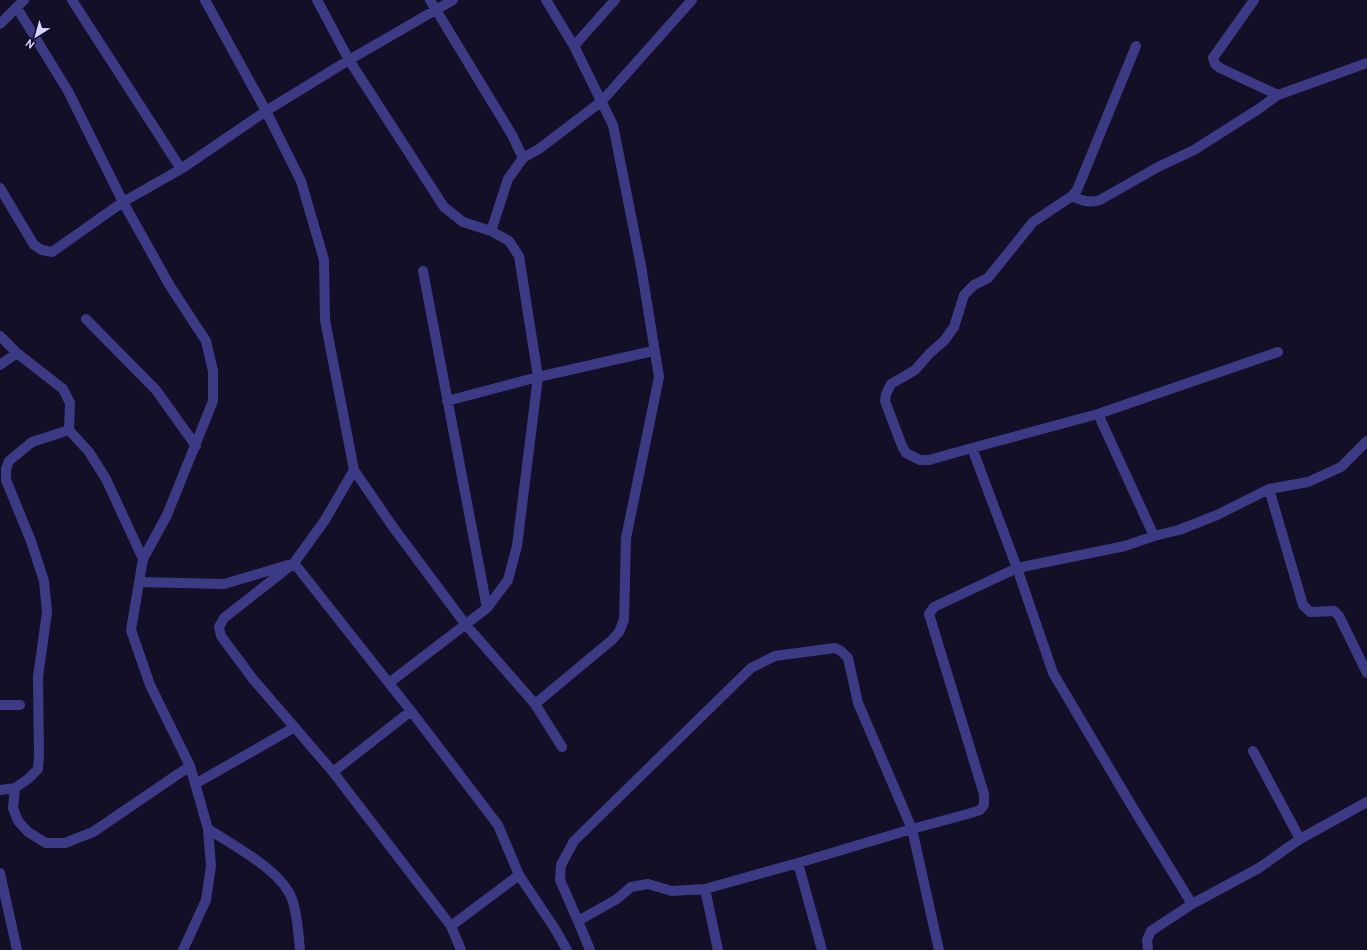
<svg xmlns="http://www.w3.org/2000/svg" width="1367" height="950" font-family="Overpass,sans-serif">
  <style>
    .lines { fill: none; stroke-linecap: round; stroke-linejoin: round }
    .minor { stroke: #3d3a85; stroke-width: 10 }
  </style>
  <rect width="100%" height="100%" fill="#130f26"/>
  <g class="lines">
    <path class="minor" d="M72,0L181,169
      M205,0L266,111L301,181L324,260L325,320L354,470L325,520L294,563L224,618L219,627L221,636L253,679L333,772L451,926L461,950
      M317,0L349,60L444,207L463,222L491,231L509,241L519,256L538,377L517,546L508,580L487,608L389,683
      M430,0L512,135L523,158L539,149L602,101L692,0
      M1254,0L1213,58L1215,64L1220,68L1278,95
      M17,8L68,91L123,202L170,286L206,341L213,371V401L167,515L143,559L131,630L150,685L190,766L208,829L211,866L206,900L183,950
      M0,24L24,0
      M574,46L615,0
      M1136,46L1077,190L1072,196L1033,222L988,278L974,285L964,295L954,327L944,341L930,353L915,370L891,384L886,394L885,401L902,446L906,453L920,460H929L972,448L1098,414L1278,352
      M0,188L34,245L42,250L52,252L123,202L181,169L266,111L349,60L453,0
      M1072,196C1082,201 1089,203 1100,200L1158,167L1194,150L1257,110L1278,95L1367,63
      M491,231L508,179L523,158
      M423,271L487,608
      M86,319L156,390L196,446
      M0,336L17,353L0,365
      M17,353L63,389L70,403L69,430L89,452L106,479L143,559
      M447,401L538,377L653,351
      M1098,414L1154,536
      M972,448L1017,568L1053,673L1133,808L1192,904
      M354,470L393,527L466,625L535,704L562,747
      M1269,489L1303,605L1310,612L1334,611L1339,616L1367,673
      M294,563L411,711L498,825L519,875L555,929L567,950
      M139,582L224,584L288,565
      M535,704L612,640L619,632L624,620L626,538L659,377L641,266L613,125L574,46L546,0
      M0,705H20
      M1253,751L1300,839
      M333,772L411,711
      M195,784L295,727
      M15,788L13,808L18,821L28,832L46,843H65L93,832L190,766
      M0,790L15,788L28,779L38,769L39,755L38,677L47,612L44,581L31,541L6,480V469L9,461L32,442L69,430
      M208,829C234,846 281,870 292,899C298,915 298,933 300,950
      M798,863L822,950
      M0,873L17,950
      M705,889L718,950
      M578,921L617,899L631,887L648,884L672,891L705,889L798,863L912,829L971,813L980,810L984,805V794L929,614L934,607L1017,568L1125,546L1154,536L1179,530L1217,515L1269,489L1308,482L1341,467L1367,441
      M451,926L519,875
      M590,950L578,921L560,880L561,865L574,841L751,668L775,656L835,648L841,651L848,658L858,703L912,829L939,950
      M1148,950L1147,940L1151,931L1192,904L1259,868L1300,839L1367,802"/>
  </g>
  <g transform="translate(36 36) rotate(217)" stroke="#130f26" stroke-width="3" paint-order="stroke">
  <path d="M0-3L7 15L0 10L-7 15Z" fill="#d9d4ff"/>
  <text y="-6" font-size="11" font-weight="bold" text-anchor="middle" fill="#d9d4ff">N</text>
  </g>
</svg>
